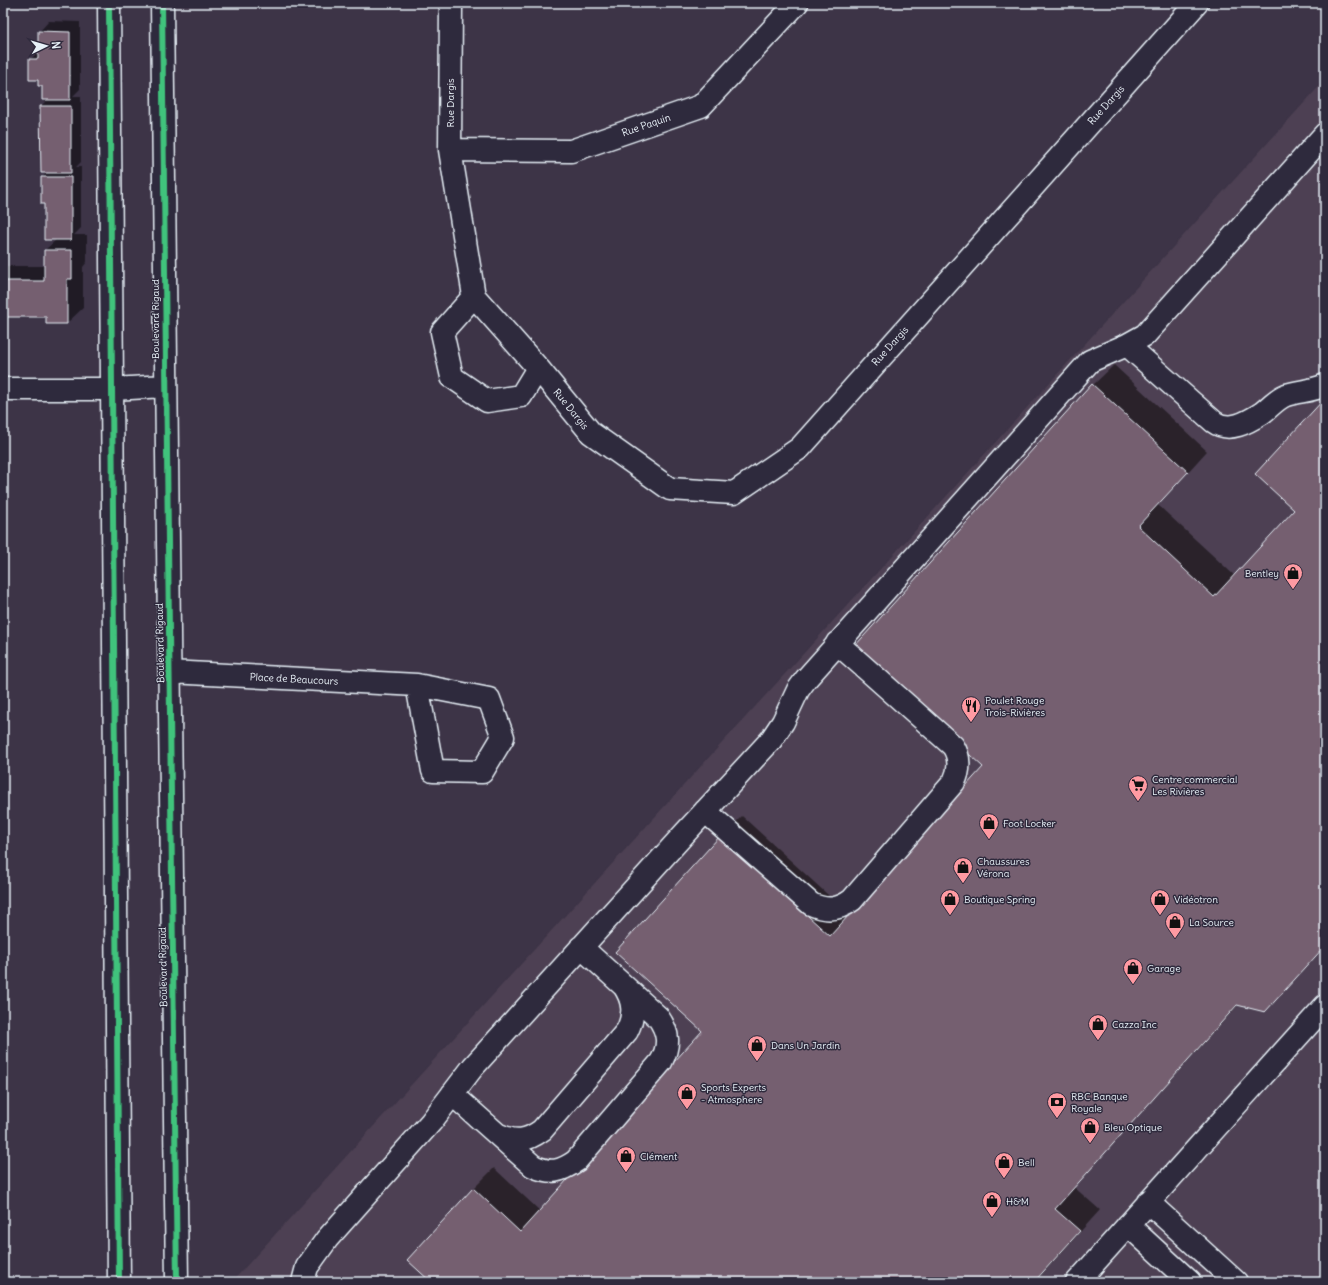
<svg xmlns="http://www.w3.org/2000/svg" width="1328" height="1285" font-family="Delius,sans-serif">
  <style>
    .built { fill: #4e4153 }
    .shadow { fill: #0007 }
    .building { fill: #755e70; stroke: #e8f1f8 }
    .lines { fill: none; stroke-linecap: round; stroke-linejoin: round }
    .minor-casing { stroke: #e8f1f8; stroke-width: 25 }
    .minor { stroke: #2f2a3d; stroke-width: 22 }
    .cycleway-casing { stroke: #2f2a3d; stroke-width: 8 }
    .cycleway { stroke: #40c37c; stroke-width: 6 }
    .labels { text-anchor: middle; dominant-baseline: central; stroke-width: 3; stroke-linejoin: round; paint-order: stroke }
    .street-label { font-size: 10px; fill: #e8f1f8; stroke: #2f2a3d }
    .poi-label { font-size: 10px; fill: #e8f1f8; stroke: #2f2a3d; text-anchor: start }
  </style>
  <rect width="100%" height="100%" fill="#3d3447"/>
  <filter id="ink" filterUnits="userSpaceOnUse"><feTurbulence type="fractalNoise" baseFrequency=".025" numOctaves="2"/><feDisplacementMap in="SourceGraphic" scale="8" xChannelSelector="R" yChannelSelector="G"/><feConvolveMatrix kernelMatrix="1 2 1 2 8 2 1 2 1" color-interpolation-filters="sRGB"/></filter>
  <g filter="url(#ink)">
    <path class="built" d="M1325,80V1282H232Z"/>
    <path class="shadow" d="M49,21L80,22V89L73,96H81V162L76,167H81V228L74,235H87V262L83,267V308L67,323H47V316H3V266H45V250L57,239L45,203L42,178L47,172L41,106L48,99L30,60L39,51V32Z
      M1114,365L1207,451L1158,505L1235,576L1295,510L1325,399V947L1265,1011L1239,1004L1074,1187L1100,1210L1035,1282H433L473,1189L494,1168L540,1211L703,1031L721,837L742,816L850,915L985,767L1093,385Z"/>
    <path class="building" d="M38,31L70,32V100H42V86H38V80H29V59H38Z
      M40,106H71V173H41Z
      M41,177H71V240H44V204H41Z
      M44,250H72V279H67V324H46V317H3V281H44Z
      M1092,384L1188,472L1138,526L1214,597L1294,510L1255,474L1325,398V946L1265,1012L1237,1005L1055,1209L1080,1231L1034,1282H431L407,1260L473,1188L520,1232L702,1031L615,952L720,836L830,936L983,767L853,648Z"/>
    <g class="lines">
      <defs>
        <path id="minor" d="M109,3L119,1282
          M162,3C166,429 172,856 177,1282
          M451,3L450,150L474,296L538,368L591,433L670,489L734,493L800,448L1197,3
          M450,150L571,151L701,106L797,3
          M474,296L442,332L452,377L487,401L521,396L538,368
          M1127,345L1145,335L1325,134
          M3,389H113L165,386
          M170,672L417,685L489,699L503,737L482,772L433,771L417,685
          M705,811L811,904C826,911 839,910 852,900L954,782C960,770 960,757 953,746L837,643
          M452,1094L533,1166C551,1174 560,1172 576,1161L661,1062C670,1045 669,1033 658,1017L624,986
          M499,1135C516,1143 527,1141 542,1130L627,1031C635,1015 634,1001 624,986L581,947
          M1148,1202L1236,1282
          M1128,1225L1190,1282
          M303,1282L307,1267L327,1239L431,1122L473,1067L685,833L771,740L783,722L798,690L806,679L1090,361L1127,345L1214,422C1229,433 1248,422 1262,413C1270,407 1276,399 1286,395C1299,391 1313,391 1325,385
          M1077,1282L1325,1006"/>
      </defs>
      <use href="#minor" class="minor-casing"/>
      <use href="#minor" class="minor"/>
      <defs>
        <path id="cycleway" d="M109,3L119,1282
          M162,3C166,429 172,856 177,1282"/>
      </defs>
      <use href="#cycleway" class="cycleway-casing"/>
      <use href="#cycleway" class="cycleway"/>
    </g>
  </g>
  <defs>
    <symbol id="shop-pin" viewBox="-11 -11 22 30"><path d="M0 17L-7.5 6A9.5 9.5 0 1 1 7.5 6Z" fill="#ff9aa2" stroke="#2f2a3d"/><path d="M-5-2.5h2.3a2.7 3.5 0 0 1 5.4 0H5L5.5 6h-11ZM-1.5-2.5h3a1.5 2.3 0 0 0-3 0Z" fill="#111"/></symbol>
    <symbol id="restaurant-pin" viewBox="-11 -11 22 30"><path d="M0 17L-7.5 6A9.5 9.5 0 1 1 7.5 6Z" fill="#ff9aa2" stroke="#2f2a3d"/><path d="M-5-6h1v4h1v-4h1v4h1v-4h1v5L-1.5 .5V6h-2V.5L-5-1ZM5-6V6H3V1.5H1.5Q1.5-4 5-6Z" fill="#111"/></symbol>
    <symbol id="supermarket-pin" viewBox="-11 -11 22 30"><path d="M0 17L-7.5 6A9.5 9.5 0 1 1 7.5 6Z" fill="#ff9aa2" stroke="#2f2a3d"/><path d="M-6-5.5h2.5l.6 2H6L4.5 2H-2.5L-4.4-4H-6ZM-1.5 3.2a1.3 1.3 0 1 0 .1 0ZM3 3.2a1.3 1.3 0 1 0 .1 0Z" fill="#111"/></symbol>
    <symbol id="bank-pin" viewBox="-11 -11 22 30"><path d="M0 17L-7.5 6A9.5 9.5 0 1 1 7.5 6Z" fill="#ff9aa2" stroke="#2f2a3d"/><path d="M-6-4H6V4H-6ZM0-2.3a2.3 2.3 0 1 0 0 4.6a2.3 2.3 0 1 0 0-4.6Z" fill="#111"/></symbol>
  </defs>
  <g fill-rule="evenodd">
    <use href="#shop-pin" x="1282" y="562" width="22" height="30"/>
    <use href="#restaurant-pin" x="960" y="695" width="22" height="30"/>
    <use href="#supermarket-pin" x="1127" y="774" width="22" height="30"/>
    <use href="#shop-pin" x="978" y="812" width="22" height="30"/>
    <use href="#shop-pin" x="952" y="856" width="22" height="30"/>
    <use href="#shop-pin" x="939" y="888" width="22" height="30"/>
    <use href="#shop-pin" x="1149" y="888" width="22" height="30"/>
    <use href="#shop-pin" x="1164" y="911" width="22" height="30"/>
    <use href="#shop-pin" x="1122" y="957" width="22" height="30"/>
    <use href="#shop-pin" x="1087" y="1013" width="22" height="30"/>
    <use href="#shop-pin" x="746" y="1034" width="22" height="30"/>
    <use href="#shop-pin" x="676" y="1082" width="22" height="30"/>
    <use href="#bank-pin" x="1046" y="1091" width="22" height="30"/>
    <use href="#shop-pin" x="1079" y="1116" width="22" height="30"/>
    <use href="#shop-pin" x="615" y="1145" width="22" height="30"/>
    <use href="#shop-pin" x="993" y="1151" width="22" height="30"/>
    <use href="#shop-pin" x="981" y="1190" width="22" height="30"/>
  </g>
  <g class="labels">
    <g class="street-label">
      <text transform="translate(450 103) rotate(-90)">Rue Dargis</text>
      <text transform="translate(1106 105) rotate(-48)">Rue Dargis</text>
      <text transform="translate(646 125) rotate(-19)">Rue Paquin</text>
      <text transform="translate(155 319) rotate(-90)">Boulevard Rigaud</text>
      <text transform="translate(890 346) rotate(-48)">Rue Dargis</text>
      <text transform="translate(571 409) rotate(51)">Rue Dargis</text>
      <text transform="translate(160 643) rotate(-91)">Boulevard Rigaud</text>
      <text transform="translate(294 679) rotate(3)">Place de Beaucours</text>
      <text transform="translate(163 967) rotate(-91)">Boulevard Rigaud</text>
    </g>
    <g class="poi-label">
      <text x="1279" y="573" text-anchor="end">Bentley</text>
      <text x="985" y="700">Poulet Rouge<tspan x="985" dy="12">Trois-Rivières</tspan></text>
      <text x="1152" y="779">Centre commercial<tspan x="1152" dy="12">Les Rivières</tspan></text>
      <text x="1003" y="823">Foot Locker</text>
      <text x="977" y="861">Chaussures<tspan x="977" dy="12">Vérona</tspan></text>
      <text x="964" y="899">Boutique Spring</text>
      <text x="1174" y="899">Vidéotron</text>
      <text x="1189" y="922">La Source</text>
      <text x="1147" y="968">Garage</text>
      <text x="1112" y="1024">Cazza Inc</text>
      <text x="771" y="1045">Dans Un Jardin</text>
      <text x="701" y="1087">Sports Experts<tspan x="701" dy="12">- Atmosphere</tspan></text>
      <text x="1071" y="1096">RBC Banque<tspan x="1071" dy="12">Royale</tspan></text>
      <text x="1104" y="1127">Bleu Optique</text>
      <text x="640" y="1156">Clément</text>
      <text x="1018" y="1162">Bell</text>
      <text x="1006" y="1201">H&amp;M</text>
    </g>
  </g>
  <rect width="1328" height="1285" fill="none" stroke="#2f2a3d" stroke-width="16"/>
  <rect x="8" y="8" width="1312" height="1269" fill="none" stroke="#e8f1f8" stroke-width="1.5" filter="url(#ink)"/>
  <g transform="translate(46 46) rotate(85)" stroke="#2f2a3d" stroke-width="3" paint-order="stroke">
  <path d="M0-3L7 15L0 10L-7 15Z" fill="#e8f1f8"/>
  <text y="-6" font-size="11" font-weight="bold" text-anchor="middle" fill="#e8f1f8">N</text>
  </g>
</svg>
